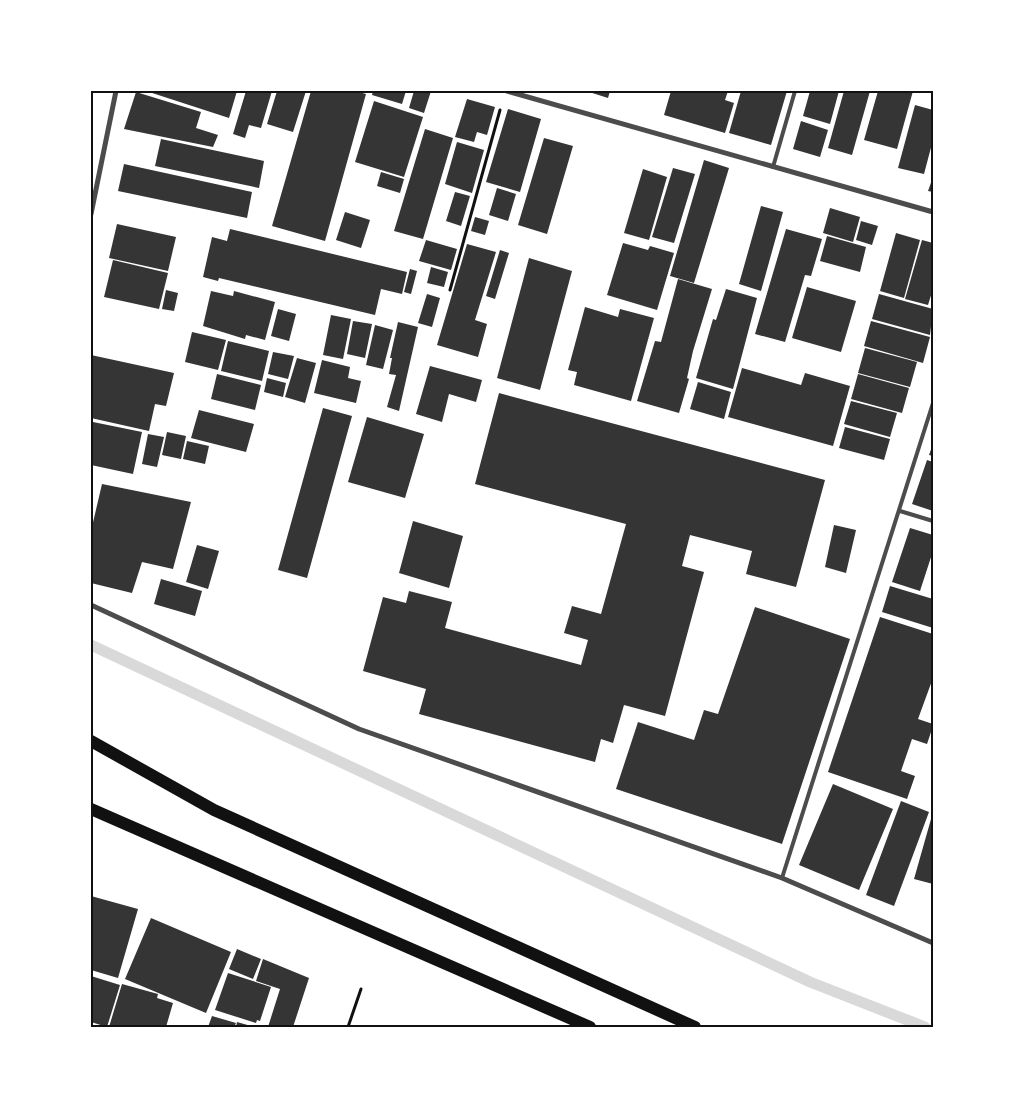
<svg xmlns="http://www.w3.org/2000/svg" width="1024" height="1118" font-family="Quicksand,sans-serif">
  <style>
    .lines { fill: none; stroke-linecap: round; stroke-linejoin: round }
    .stream { stroke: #d9d9d9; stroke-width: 11 }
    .building { fill: #353535 }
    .path { stroke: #111; stroke-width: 3 }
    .service { stroke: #4c4c4c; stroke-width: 4 }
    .minor { stroke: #4c4c4c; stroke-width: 5 }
    .primary { stroke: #111; stroke-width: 12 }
    .neatline { fill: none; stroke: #111; stroke-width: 2 }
  </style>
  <rect width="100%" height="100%" fill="#fff"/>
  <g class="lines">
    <path class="stream" d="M91,645L810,982L925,1027"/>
  </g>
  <path class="building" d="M146,91H237L229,118Z
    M246,91H272L261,128L249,125L245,138L233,134Z
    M277,91H306L293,132L267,124Z
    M311,91H355L366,94L325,241L272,226Z
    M373,91H406L402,104L372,95Z
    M414,91H431L424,113L409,108Z
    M586,91H610L608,98Z
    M671,91H728L725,100L734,103L725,133L664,115Z
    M741,91H787L771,145L729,133Z
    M810,91H839L830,124L803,116Z
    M844,91H870L852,155L828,148Z
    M878,91H913L897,149L864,140Z
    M136,92L201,112L196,128L218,135L213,147L124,129Z
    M467,99L495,107L487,135L477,132L474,142L455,137Z
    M374,101L423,117L404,177L355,162Z
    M915,105L933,110V140L924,174L898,168Z
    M508,109L541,119L520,192L486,182Z
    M801,121L828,130L820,157L793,149Z
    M425,129L453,138L423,239L394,231Z
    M544,138L573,146L547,234L518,225Z
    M161,139L264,161L259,188L155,166Z
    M457,142L484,150L472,193L445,184Z
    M704,160L729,168L694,283L670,276Z
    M124,164L252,192L247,218L118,191Z
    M673,168L695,174L674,243L652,237Z
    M643,169L667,177L649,240L624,233Z
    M381,172L404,179L400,193L377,186Z
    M933,177V192L928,191Z
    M497,188L516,194L508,221L489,215Z
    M455,192L470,196L461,226L446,221Z
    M761,206L783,212L761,291L739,284Z
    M830,208L860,217L853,242L823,233Z
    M345,212L370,220L361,248L336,240Z
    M475,217L489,221L485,235L471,231Z
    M861,221L878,226L872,245L856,240Z
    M117,224L176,237L168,271L109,258Z
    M230,229L407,272L402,294L381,289L375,315L219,278L218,281L203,277L212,237L227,241Z
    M786,229L822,239L811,276L805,275L785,342L755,334Z
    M896,233L920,240L904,298L880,291Z
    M827,236L866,247L860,272L820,261Z
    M426,240L457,249L451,270L419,261Z
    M922,240L933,243V289L928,305L905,299Z
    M623,243L648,250L650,246L674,253L657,310L607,295Z
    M467,244L496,252L475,320L487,324L478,357L437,345Z
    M500,250L509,253L495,299L486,296Z
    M529,258L572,271L540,390L497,378Z
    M113,260L168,273L159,309L104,297Z
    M431,267L448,272L444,287L427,283Z
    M410,269L417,271L411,294L404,292Z
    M678,279L712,289L693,351L687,378L689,379L679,413L637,401L655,341L661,342Z
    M807,287L856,301L841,352L792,338Z
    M726,289L757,298L733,389L696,378L713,319L716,320Z
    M166,290L178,293L174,311L162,309Z
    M211,291L233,296L234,291L275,302L265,340L246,335L245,339L203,326Z
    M427,294L440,298L432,327L418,323Z
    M879,294L933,309L930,335L872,319Z
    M585,307L618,317L620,309L654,318L631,401L574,385L577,372L568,370Z
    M278,309L296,314L289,341L271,336Z
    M331,315L351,319L343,359L323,355Z
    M353,321L372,324L365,358L347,354Z
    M871,321L930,337L923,363L864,346Z
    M398,322L418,327L399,411L387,407L396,375L389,374L392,358H390Z
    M375,325L393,330L383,369L366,365Z
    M192,332L226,340L218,370L185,362Z
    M228,341L269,351L262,381L221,371Z
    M865,348L917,362L910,387L858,373Z
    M273,352L294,356L288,379L268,374Z
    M91,355L174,373L166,406L155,404L149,431L91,418Z
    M297,358L316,363L305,403L285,397Z
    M322,360L350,367L348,378L361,381L356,403L314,393Z
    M430,366L482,380L476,402L449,394L442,422L416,414Z
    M742,368L801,385L805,373L850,386L833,446L728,417Z
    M217,374L261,385L255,410L211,399Z
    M858,374L909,388L902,413L851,399Z
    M267,378L286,383L283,397L264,392Z
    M698,382L731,392L724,419L690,409Z
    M499,393L825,480L796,587L746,574L752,551L690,535L682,566L704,572L665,716L624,705L613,743L601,739L595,762L419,714L426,689L363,671L383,597L406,603L409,591L452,602L445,628L581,665L588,640L564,633L572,606L601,614L626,524L475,484Z
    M851,401L897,413L890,437L844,424Z
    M323,408L352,416L307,578L278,570Z
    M199,410L254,424L246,452L191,438Z
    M367,417L424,434L405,498L348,482Z
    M93,422L142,432L133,474L91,465Z
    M845,427L890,439L884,460L839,448Z
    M167,432L186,436L181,459L162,455Z
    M148,434L164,437L157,467L142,464Z
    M187,441L209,446L205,464L183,459Z
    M933,444V456L929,455Z
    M927,460L933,462V511L912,504Z
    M102,484L191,502L173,569L142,562L132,593L91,583V531Z
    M413,521L463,536L449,588L399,573Z
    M834,525L856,530L846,573L825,567Z
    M910,528L933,535V551L920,591L892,582Z
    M197,545L219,551L208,589L186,582Z
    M161,579L202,591L195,616L154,604Z
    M890,586L933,599V628L882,612Z
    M755,607L850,639L782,844L616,789L638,722L694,740L704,710L718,714Z
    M880,617L933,634V678L918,719L933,724V726L927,744L912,739L901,771L915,776L907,799L828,772Z
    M833,784L893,809L859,890L799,865Z
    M901,801L929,812L894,906L866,895Z
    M933,812V884L914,879Z
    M91,896L138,909L118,978L91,970Z
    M151,918L231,952L206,1013L125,979Z
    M237,949L261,959L253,979L229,969Z
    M263,959L309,978L293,1027H268L280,989L256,981Z
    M228,973L271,987L260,1021L257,1020L256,1023L215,1010Z
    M91,976L120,985L107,1027L91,1022Z
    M122,984L158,994L157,998L173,1003L166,1027H109Z
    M212,1016L236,1023L234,1027H208Z
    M237,1022L251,1026V1027H236Z"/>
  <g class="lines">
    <path class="path" d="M450,290L500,110
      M348,1027L361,989"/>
    <path class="service" d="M773,167L795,91
      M900,511L933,521
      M782,878L933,403"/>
    <path class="minor" d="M507,91L933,212
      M91,214L116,91
      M91,605L359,729L782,878L933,943"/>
    <path class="primary" d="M91,741L214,810L695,1027
      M91,809L590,1027"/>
  </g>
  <rect width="1024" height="1118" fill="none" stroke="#ffffff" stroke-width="185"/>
  <rect x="92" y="92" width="840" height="934" class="neatline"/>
</svg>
